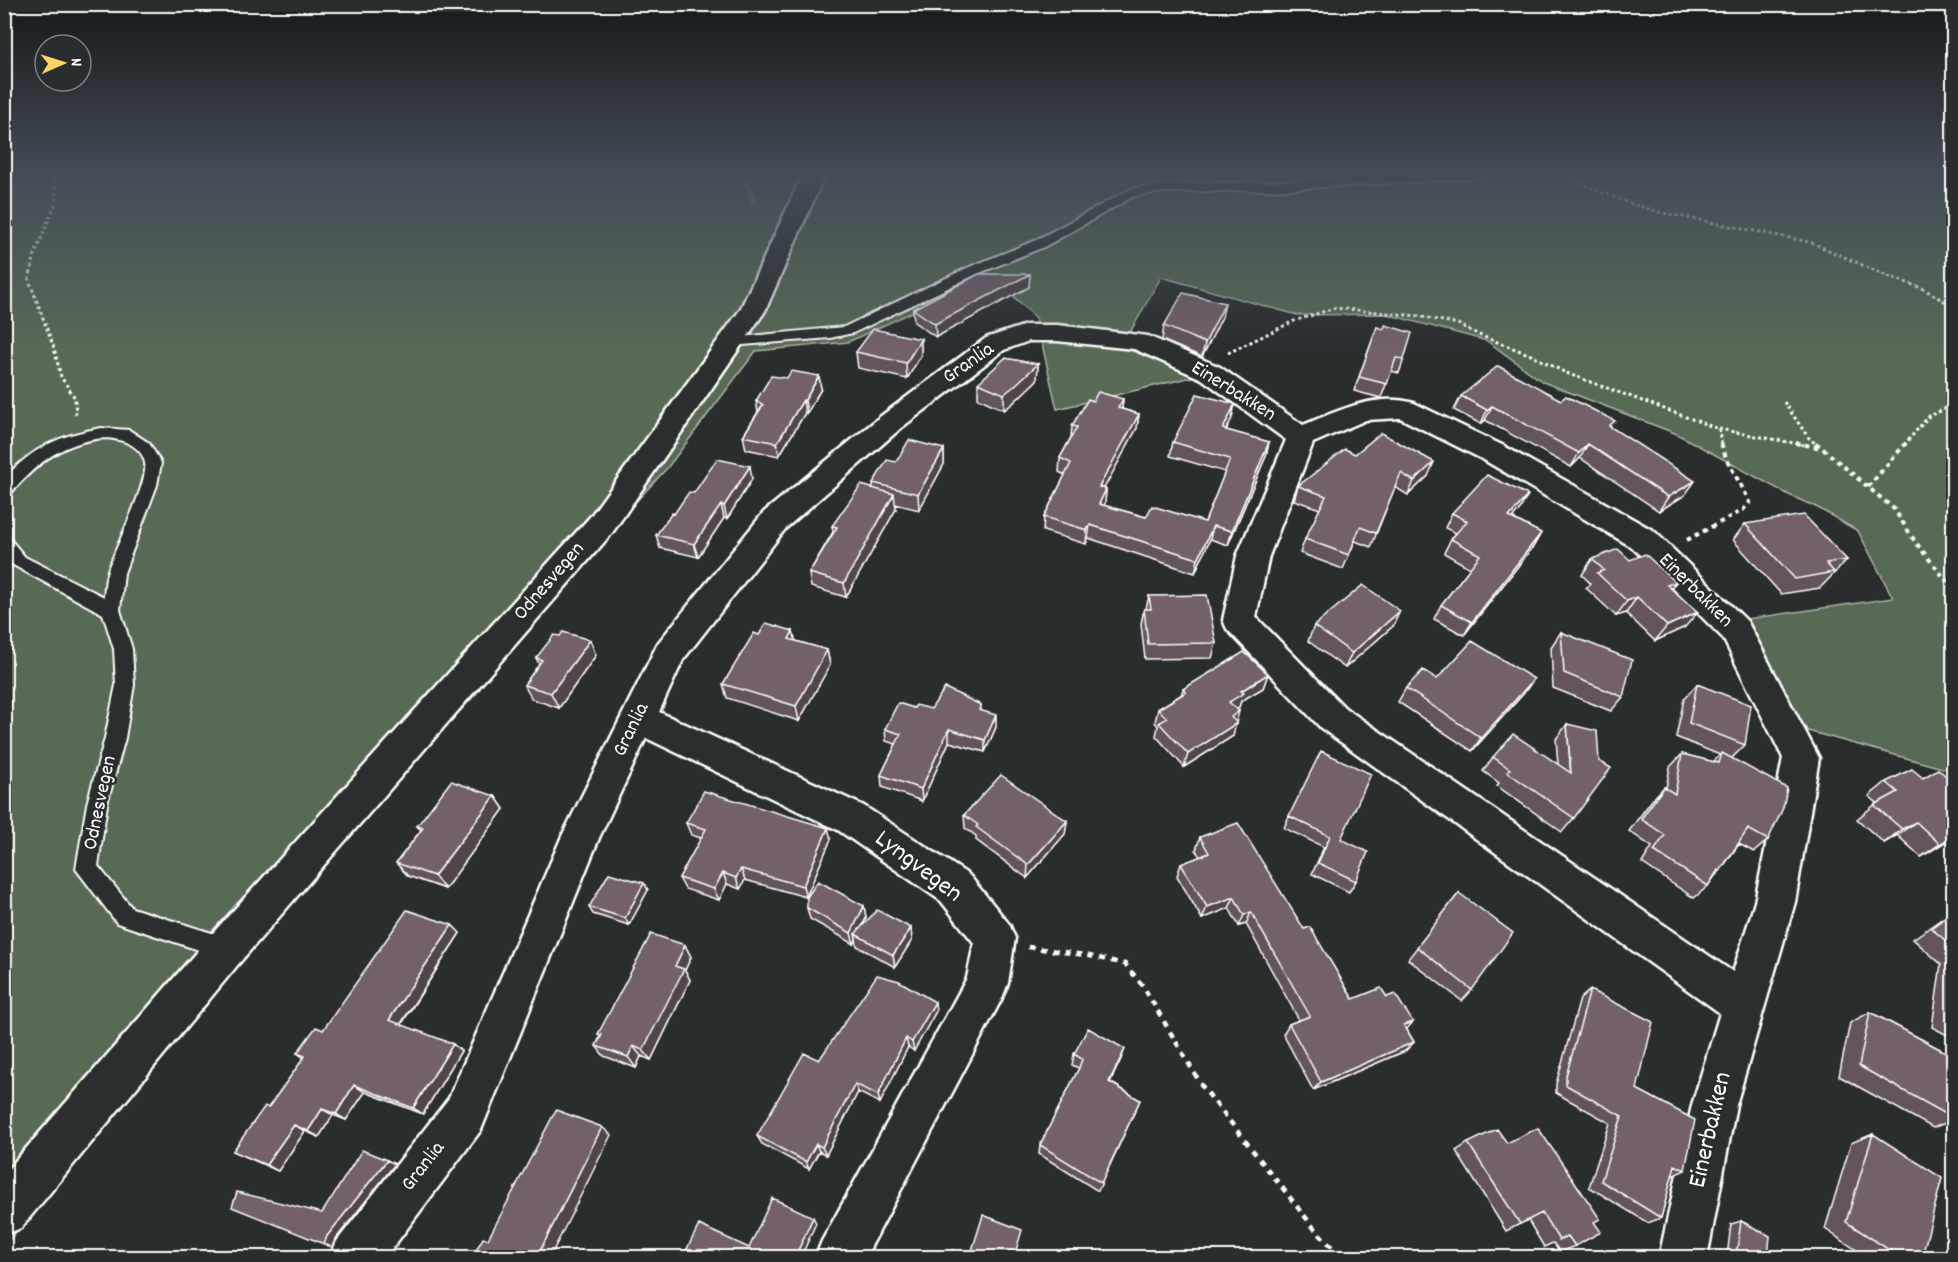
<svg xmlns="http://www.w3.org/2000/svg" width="1958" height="1262" font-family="Dekko,sans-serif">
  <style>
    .green { fill: #586a54; stroke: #acb4aa; stroke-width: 1.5 }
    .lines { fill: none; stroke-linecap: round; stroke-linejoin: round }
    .stream { stroke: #94a4aa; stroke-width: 7 }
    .lane-casing { stroke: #fff; stroke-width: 4 }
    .street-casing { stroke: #fff; stroke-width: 5 }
    .secondary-casing { stroke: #fff; stroke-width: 5 }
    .path-far2 { stroke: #fff; stroke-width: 3; stroke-dasharray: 3 3; stroke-linecap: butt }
    .path-far1 { stroke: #fff; stroke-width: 4; stroke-dasharray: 4.5 4.5; stroke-linecap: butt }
    .path { stroke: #fff; stroke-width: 4.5; stroke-dasharray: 6 6; stroke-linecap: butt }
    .lane { fill: #2a2d2e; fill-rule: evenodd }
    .street { fill: #2a2d2e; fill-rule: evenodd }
    .secondary { fill: #2a2d2e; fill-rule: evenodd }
    .wall { fill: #62535c; stroke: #fff; stroke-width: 1.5 }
    .shaded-wall { fill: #50444b; stroke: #fff; stroke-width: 1.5 }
    .building { fill: #72616b; stroke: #fff; stroke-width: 1.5 }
    .labels { text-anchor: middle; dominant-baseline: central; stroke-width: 5; stroke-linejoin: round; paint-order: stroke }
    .street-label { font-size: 21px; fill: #fff; stroke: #2a2d2e }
    .near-street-label { font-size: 26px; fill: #fff; stroke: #2a2d2e }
  </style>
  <rect width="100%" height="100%" fill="#2a2d2e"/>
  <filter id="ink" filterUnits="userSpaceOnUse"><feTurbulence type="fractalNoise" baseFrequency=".0167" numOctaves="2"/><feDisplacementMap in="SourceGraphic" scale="12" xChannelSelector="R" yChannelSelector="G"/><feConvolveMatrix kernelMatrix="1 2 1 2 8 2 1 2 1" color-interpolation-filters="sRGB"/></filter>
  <g filter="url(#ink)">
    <path class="green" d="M5,174H1953V771L1779,723L1725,622L1893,598L1858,531L1818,508L1789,495L1677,434L1543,382L1487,341L1386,314L1297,315L1161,277L1122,347L1196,376L1057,409L1036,318L991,275L848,342L756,351L668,467L621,518L577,574L492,670L477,693C430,744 380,794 335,846C222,977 118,1115 5,1245Z"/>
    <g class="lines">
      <path class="stream" d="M744,174L754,200"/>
      <defs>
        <path id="lane" d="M1414,174H1485L1479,178L1269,190L1163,192L1134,196L1044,247L977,274L853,333L830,338L730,346L723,342L730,338L844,327L967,268L1034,241L1131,189L1163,184L1269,182Z
          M101,428L129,430L149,443L161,463L157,485L124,573L120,610L132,649L134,685L125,738L107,804L98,866L132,908L234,940L237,948L234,956L226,959L117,923L76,869L87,804L105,738L116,685L114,649L103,614L13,565L4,555V537L10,539L25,557L104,597C105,588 105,579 108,570C115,549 149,481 145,463C141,442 113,436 96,439C58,445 34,466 10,494L4,495V479C32,448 60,435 101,428Z"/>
        <path id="street" d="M1026,325H1057L1148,336L1220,367L1303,425C1338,411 1375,392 1414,403L1504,446L1654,531L1747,621L1819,758L1795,902L1736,1105L1707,1258H1659L1692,1105L1720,1013L1321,728L1227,629L1223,620L1237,556L1286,440L1202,379L1134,349L1057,341H1029L1004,350L901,428L786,528L683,660L659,712L864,806L969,875L1009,924L1015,938L1008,983L1002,998L865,1258H815L822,1241L967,978L974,943L941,901L838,830L646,738L599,838L481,1130L385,1258H330L337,1241L449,1098L562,836L658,643L764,512L881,416L986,338ZM1400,418L1484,460L1632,547L1723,638L1783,758L1755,902L1733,972L1345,708L1256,617L1269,556L1313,443L1366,420Z"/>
        <path id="secondary" d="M803,174H825L765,311L612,533L240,962L21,1228L4,1235V1174L212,934L590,517L740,310Z"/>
      </defs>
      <use href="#lane" class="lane-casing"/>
      <use href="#street" class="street-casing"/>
      <use href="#secondary" class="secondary-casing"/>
      <path class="path-far2" d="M55,174L56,202L35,254L29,280L54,348L61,377L75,398L76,417
        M1557,174L1629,203L1659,212L1810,242L1885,275L1922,288L1954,307
        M1228,353L1294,321L1335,308L1418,316L1458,324L1479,335L1531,355L1566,373L1719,429L1804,445
        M1784,402L1808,437L1817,445
        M1719,429L1721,445
        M1904,445L1929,416L1954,405"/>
      <path class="path-far1" d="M1796,443L1821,448
        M1816,443L1894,509L1916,543L1954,590
        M1868,487L1906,443
        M1687,540L1743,510L1750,502L1726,458L1721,443"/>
      <path class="path" d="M1028,947L1085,955L1125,964L1143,986L1202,1086L1314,1228L1342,1258"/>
      <use href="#lane" class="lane"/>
      <use href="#street" class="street"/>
      <use href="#secondary" class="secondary"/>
    </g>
    <path class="wall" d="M1030,274L1029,287L936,337L914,322L913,309Z
      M1222,317L1202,357L1162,340L1164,326Z
      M1377,327L1404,359L1399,373L1391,371L1381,398L1354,391Z
      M921,339V355L907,379L858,368L856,352Z
      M1038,364L1037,380L1012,404L1004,410L978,398V383Z
      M819,376L821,389L807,413H805L779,456L746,449L743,436L758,412L756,401Z
      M1461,396L1611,427L1685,495L1659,511L1580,458L1571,467L1485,420L1481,424L1454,410Z
      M1123,399L1122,409L1139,414L1137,428L1104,488L1106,489L1105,503L1103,505L1146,517L1205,522L1225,472L1170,456L1173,442L1232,418L1226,430L1269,442L1266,456L1228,545L1210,539L1195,573L1088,538L1086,544L1043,531L1044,517L1065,475L1059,472L1060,458L1071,437L1072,426Z
      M944,449V464L919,510L895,504L896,509L846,597L811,587L809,573L833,532L832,526L873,489V483L896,462Z
      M1355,454L1428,476L1408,495L1395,487L1371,547L1355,541L1343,569L1300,553L1305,539L1320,509L1294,500L1298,486Z
      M752,479L727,519L724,518L698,557L660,548L656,535L694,493Z
      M1520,509L1512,518L1541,533L1533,547L1464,635L1434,619L1441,605L1470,568L1444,553L1451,539L1456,533L1445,528L1452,513Z
      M1745,524L1847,560L1820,588L1781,594L1733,540Z
      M1592,559L1630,560L1676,582L1671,588L1685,627L1655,641L1626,613L1616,616L1586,588L1590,583L1582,575Z
      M1149,596L1216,643L1212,658L1145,659L1141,624L1144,609H1146Z
      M1314,626H1393L1345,668L1308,641Z
      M1561,632L1623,697L1611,711L1553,688L1551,647Z
      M759,635L796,641L827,650L830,665L799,721L727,698L723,684Z
      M596,655L559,708L532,699L524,685L539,664L536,658Z
      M1268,674L1263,688L1241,701L1239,707L1236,708V722L1233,736L1184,767L1156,736L1158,726L1155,722L1158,709L1181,695L1183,689Z
      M1437,679L1524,693L1472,751L1398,702L1406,688Z
      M1697,684L1745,745L1732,758L1768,840L1754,852L1739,844L1720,871L1715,876L1708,886L1694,898L1642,863L1652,847L1629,831L1652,800L1664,787L1666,788L1670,767L1682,754L1713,762L1720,755L1676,737L1684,699Z
      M981,705V710L996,727L985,752L949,742L922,801L882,787L881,775L896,744L886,741L885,729L914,708L931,709Z
      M1567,724L1574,818L1562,832L1497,786L1499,783L1483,771L1493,757L1558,765L1556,739Z
      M1923,778L1953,782V837L1921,857L1897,835L1884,843L1857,819L1877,803L1869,796L1886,782Z
      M495,796L504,809L445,889L408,876L396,863L421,830L417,826Z
      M964,815L1067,821L1065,834L1027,878L976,840V836L965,828Z
      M1289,816L1341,839L1356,881L1349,892L1312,874L1324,847L1284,828Z
      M686,823L831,839L806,897L745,880L740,889L727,884L719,900L685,889L679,878L701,838L691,835Z
      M1200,837L1304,929L1353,999L1406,1028L1414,1042L1405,1051L1313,1090L1283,1034L1289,1024L1299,1020L1246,924L1239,926L1229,908L1202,919L1177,876L1181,864L1200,857L1196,850Z
      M644,883L648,890L629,925L593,914L589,907Z
      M1459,893L1472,990L1462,1001L1408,959Z
      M864,906L866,918L862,926L912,940L895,967L857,946L856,939L854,944L810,919L807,908Z
      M1953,911V1038L1932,1027L1941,964L1913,939Z
      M452,925L460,933L401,1025L461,1051L423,1114L365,1092L346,1120L333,1115L319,1137L305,1131L278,1171L233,1151L268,1108L304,1058L297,1053L323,1030Z
      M685,945L691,957L685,970L690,980L651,1060L641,1056L636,1068L604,1056L596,1046L600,1037L598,1034Z
      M1590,990L1637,1089L1685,1170L1672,1176L1661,1218L1648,1223L1589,1187L1610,1123L1556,1093V1084L1580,999Z
      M936,1011L914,1051L908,1047L880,1103L858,1092L826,1155L819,1151L809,1169L762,1144L757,1136L819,1060Z
      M1870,1012L1953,1056V1120L1933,1128L1839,1076L1850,1023Z
      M1074,1054L1121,1059L1110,1082L1140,1100L1098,1191L1039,1154L1040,1145L1079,1068L1072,1065Z
      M1873,1134L1922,1257H1867L1825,1229L1851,1143Z
      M1468,1143H1507L1594,1222L1575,1246L1560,1252L1553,1243L1544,1247L1528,1220L1506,1231L1456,1151Z
      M1741,1221L1768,1257H1727L1731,1224Z"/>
    <path class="shaded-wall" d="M1030,274L1029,287L936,337L935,324Z
      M1225,303L1222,317L1202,357L1205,343Z
      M921,339V355L907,379L906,363Z
      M1038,364L1037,380L1012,404L1004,410V394Z
      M819,376L821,389L807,413L805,400Z
      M1123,399L1121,413L1118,408Z
      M803,400L805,413L779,456L777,443Z
      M1235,404L1232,418L1220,443L1223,429Z
      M1492,406L1485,420L1481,424L1487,410Z
      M1139,414L1137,428L1097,501L1099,487Z
      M1269,442L1266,456L1228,545L1232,531Z
      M1588,444L1580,458L1571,467L1579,453Z
      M944,449V464L919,510L918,494Z
      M1434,462L1428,476L1408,495L1414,481Z
      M750,466L752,479L727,519L724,506Z
      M1695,481L1685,495L1659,511L1668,497Z
      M1106,489L1105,503L1097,518L1099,504Z
      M894,494L896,509L846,597L844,583Z
      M1528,495L1520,509L1502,531L1509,517Z
      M721,505L724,518L698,557L694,544Z
      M1090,525L1088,538L1086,544L1087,530Z
      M1213,526L1210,539L1195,573L1198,559Z
      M1541,533L1533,547L1464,635L1472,622Z
      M1676,582L1664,597L1667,585Z
      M1637,597L1626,613L1616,616L1627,601Z
      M1400,611L1393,626L1345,668L1352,653Z
      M1698,612L1685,627L1655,641L1667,626Z
      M793,631L797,646L789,639Z
      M590,640L596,655L559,708L551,693Z
      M827,650L830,665L799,721L796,706Z
      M1268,674L1263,688L1241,701L1239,707L1225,715L1229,702L1241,691Z
      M1534,679L1524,693L1472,751L1481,738Z
      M1239,711L1233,736L1184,767L1188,754L1231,717Z
      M996,715V727L985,752V740Z
      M949,729V742L922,801L921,789Z
      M495,796L504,809L445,889L434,876Z
      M1067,821L1065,834L1027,878L1028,865Z
      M1916,822L1897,835L1884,843L1902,829Z
      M828,828L831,839L806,897L803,886Z
      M1953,836V837L1921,857L1940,844Z
      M741,869L745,880L740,889L736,878Z
      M723,873L727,884L719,900L714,889Z
      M644,883L648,890L629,925L625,918Z
      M1234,897L1229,908L1202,919L1207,907Z
      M864,906L866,918L858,935L855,934L856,939L854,944L851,933Z
      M1251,912L1246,924L1239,926L1244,915Z
      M452,925L460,933L398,1028L389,1020Z
      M911,928L912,940L895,967L893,955Z
      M685,945L691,957L685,970L690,980L651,1060L643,1050L675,966Z
      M935,1002L936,1011L914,1051L912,1042Z
      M1413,1022L1404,1032V1025Z
      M906,1038L908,1047L880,1103L878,1095Z
      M1414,1042L1405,1051L1313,1090L1321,1082Z
      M453,1044L461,1051L423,1114L413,1108Z
      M633,1046L641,1056L636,1068L628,1057Z
      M1125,1049L1121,1059L1106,1091L1109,1082Z
      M855,1084L858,1092L826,1155L822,1147Z
      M354,1085L365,1092L346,1120L336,1114Z
      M322,1109L333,1115L319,1137L308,1131Z
      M294,1125L305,1131L278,1171L266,1165Z
      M602,1127L611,1135L550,1257H537Z
      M816,1144L819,1151L809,1169L806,1162Z
      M387,1160L395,1164L335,1240L332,1247L324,1244L327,1236Z
      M813,1217L816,1223L801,1257H795Z"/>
    <path class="building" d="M979,274H1030L935,324L913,309Z
      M1183,293L1225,303L1205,343L1164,326Z
      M1385,325L1412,333L1404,359L1396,358L1387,384L1359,377L1377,327L1384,329Z
      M873,329L921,339L906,363L856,352Z
      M1005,358L1038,364L1012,388L1004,394L978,383Z
      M1498,366L1561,400L1566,396L1615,421L1609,426L1695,481L1668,497L1588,444L1579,453L1492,406L1487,410L1461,396Z
      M791,371L819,376L805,400H803L777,443L743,436L763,405L756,401L771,376L787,378Z
      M1098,392L1123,399L1118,408L1139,414L1099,487L1106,489L1099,504L1146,517L1152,506L1205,522L1230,459L1173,442L1197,394L1235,404L1223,429L1269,442L1232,531L1213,526L1198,559L1090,525L1087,530L1044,517L1071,463L1060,458L1077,427L1072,426L1088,399L1093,401Z
      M1381,433L1434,462L1414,481L1401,473L1376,533L1360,527L1349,555L1305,539L1326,496L1298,486L1345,449L1355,454Z
      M909,440L944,449L918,494L873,483L887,460L896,462Z
      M717,459L750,466L724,506L721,505L694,544L656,535L672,513L674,514L689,492L694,493Z
      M1487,475L1528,495L1509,517L1541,533L1472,622L1441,605L1480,555L1451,539L1467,521L1452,513Z
      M861,485L894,494L844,583L809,573L837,527L832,526Z
      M1804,515L1847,560L1826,563L1834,572L1795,579L1745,524Z
      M1618,549L1630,560L1645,554L1676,582L1667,585L1698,612L1667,626L1637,597L1627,601L1597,573L1604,570L1592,559Z
      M1363,585L1400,611L1352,653L1314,626Z
      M1207,595L1216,643L1148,644L1144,609H1151L1149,596Z
      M766,623L793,631L789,639L827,650L796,706L723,684L754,633L759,635Z
      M563,632L590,640L551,693L524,685L542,660L536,658L554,635L560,636Z
      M1561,632L1632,660L1623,697L1564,673Z
      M1472,641L1534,679L1481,738L1406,688L1423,670L1437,679Z
      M1244,652L1268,674L1241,691L1244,693L1229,702L1239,711L1231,717L1237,723L1188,754L1159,723L1167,718L1158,709L1186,692L1183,689Z
      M1697,684L1751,705L1745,745L1689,723Z
      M945,688L981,705L979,710L996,715L985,740L949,729L921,789L881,775L901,734L885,729L898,703L914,708L916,705L931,709Z
      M1567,724L1597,731L1599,761L1611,768L1574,818L1507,772L1510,769L1493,757L1513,734L1571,773Z
      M1321,751L1371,774L1341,839L1368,852L1356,881L1318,863L1330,836L1289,816Z
      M1722,753L1787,788L1783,808L1768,840L1748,829L1720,871L1718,870L1708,886L1654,851L1665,835L1641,819L1664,787L1675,794L1682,754L1719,763Z
      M1912,769L1923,778L1938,769L1953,782V836L1940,844L1916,822L1902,829L1874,805L1898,792L1886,782Z
      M1001,775L1067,821L1028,865L976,827L978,825L964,815Z
      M451,781L495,796L434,876L396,863L423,828L417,826Z
      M704,791L828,828L803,886L741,869L736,878L723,873L714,889L679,878L706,829L686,823Z
      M1238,823L1304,929L1310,927L1353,999L1381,988L1387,997L1395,994L1413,1022L1404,1025L1414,1042L1321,1082L1289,1024L1310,1016L1251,912L1244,915L1234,897L1207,907L1181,864L1209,853L1200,837Z
      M609,873L644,883L625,918L589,907Z
      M818,881L864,906L851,933L807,908V897Z
      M1459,893L1513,933L1472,990L1417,947Z
      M407,910L452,925L389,1020L453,1044L413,1108L354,1085L336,1114L322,1109L308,1131L294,1125L266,1165L233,1151L265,1106L268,1108L305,1056L297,1053L316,1027L323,1030Z
      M877,910L911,928L893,955L855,934Z
      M1953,912V947L1931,928Z
      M651,934L685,945L675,966L684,969L643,1050L633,1046L628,1057L596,1046L602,1035L598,1034Z
      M877,975L899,981L935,1002L912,1042L906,1038L878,1095L855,1084L822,1147L816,1144L806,1162L757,1136L804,1053L819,1060Z
      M1590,990L1653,1022L1637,1089L1695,1120L1685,1170L1675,1165L1661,1218L1601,1181L1622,1116L1566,1085V1076Z
      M1870,1012L1953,1056V1118L1859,1066Z
      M1088,1028L1125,1049L1109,1082L1140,1100L1101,1183L1040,1145L1079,1068L1082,1059L1074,1054Z
      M556,1110L602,1127L537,1257H539H472L483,1238L488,1239Z
      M1538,1128L1600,1219L1594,1222L1601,1232L1575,1246L1568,1236L1559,1240L1542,1213L1520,1224L1468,1143L1497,1129L1507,1143Z
      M1873,1134L1942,1178L1922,1257H1900L1846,1222Z
      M362,1150L387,1160L327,1236L324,1244L232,1207L237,1192L322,1213Z
      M772,1198L813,1217L795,1257H683L699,1225L749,1248Z
      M983,1215L1022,1230L1014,1257H970Z
      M1741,1221L1770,1236L1768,1257H1736Z
      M952,1250L969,1257H949Z"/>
  </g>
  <linearGradient id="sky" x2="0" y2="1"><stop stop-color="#171919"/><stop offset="0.5" stop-color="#444c57"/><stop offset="1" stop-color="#444c57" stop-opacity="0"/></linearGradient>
  <rect width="1958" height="351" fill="url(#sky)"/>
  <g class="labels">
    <g class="street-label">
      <text transform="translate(969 364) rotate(-35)">Granlia</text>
      <text transform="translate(1233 392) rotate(32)">Einerbakken</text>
      <text transform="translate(550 582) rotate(-49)">Odnesvegen</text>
      <text transform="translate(1695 591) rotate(45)">Einerbakken</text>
      <text transform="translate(632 730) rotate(-64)">Granlia</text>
      <text transform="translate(101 803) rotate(-78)">Odnesvegen</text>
      <text transform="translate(424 1167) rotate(-52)">Granlia</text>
    </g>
    <g class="near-street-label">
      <text transform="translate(918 867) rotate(37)">Lyngvegen</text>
      <text transform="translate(1711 1130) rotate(-77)">Einerbakken</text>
    </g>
  </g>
  <rect width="1958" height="1262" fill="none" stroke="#2a2d2e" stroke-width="24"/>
  <rect x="12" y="12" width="1934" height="1238" fill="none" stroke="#fff" stroke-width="2" filter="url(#ink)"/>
  <g transform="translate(63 63) rotate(87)"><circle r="28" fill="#2a2d2e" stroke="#7f8182" stroke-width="1.5"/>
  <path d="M0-4.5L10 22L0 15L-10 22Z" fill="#ffd166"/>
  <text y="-9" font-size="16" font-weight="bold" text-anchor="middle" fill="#ffffff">N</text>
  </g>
</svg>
